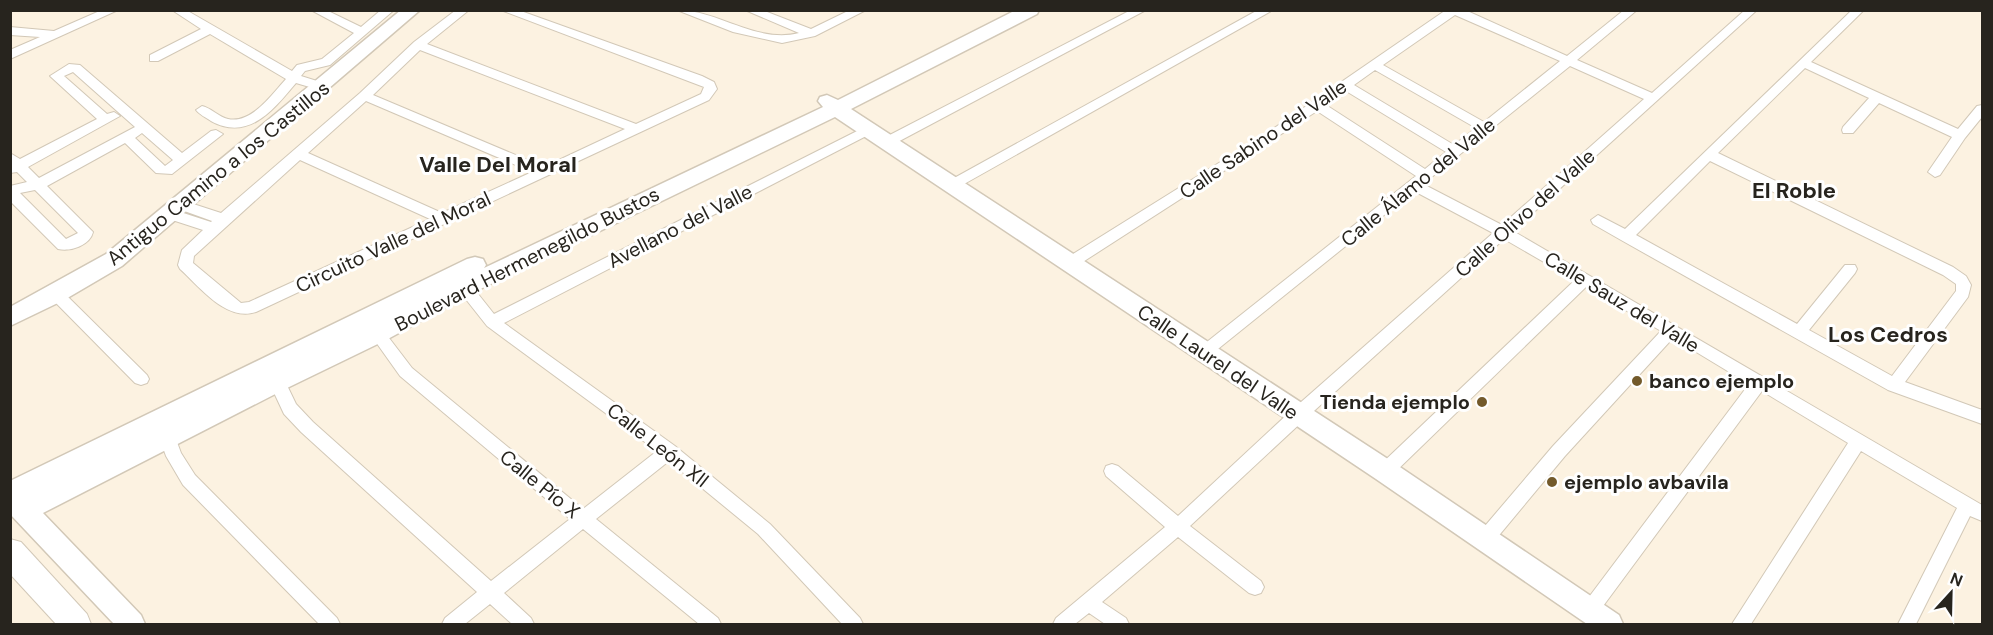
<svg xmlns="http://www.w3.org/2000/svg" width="1993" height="635" font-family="'DM Sans',sans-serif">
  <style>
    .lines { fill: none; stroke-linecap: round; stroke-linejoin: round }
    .street-casing { stroke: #d2c8b7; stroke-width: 2 }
    .secondary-casing { stroke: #d2c8b7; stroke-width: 3 }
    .primary-casing { stroke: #d2c8b7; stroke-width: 2 }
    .street { fill: #fff; fill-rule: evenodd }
    .secondary { fill: #fff; fill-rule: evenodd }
    .primary { fill: #fff; fill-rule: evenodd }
    .poi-dot { fill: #735a2b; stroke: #fff; stroke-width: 2 }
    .labels { text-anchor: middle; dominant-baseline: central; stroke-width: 6; stroke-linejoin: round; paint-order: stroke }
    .street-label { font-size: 20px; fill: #27241e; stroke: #fff }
    .poi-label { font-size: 20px; font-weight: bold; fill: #27241e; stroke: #fff; text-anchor: start }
    .quarter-label { font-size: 22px; font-weight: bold; fill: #27241e; stroke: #fff }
  </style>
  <rect width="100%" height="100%" fill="#fcf2e1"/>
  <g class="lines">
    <defs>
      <path id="street" d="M102,10H118L10,59V50L40,37L10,35V27L54,31Z
        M172,10H186L292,71L297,65L322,59L354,33L311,10H326L361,27L381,10H394L330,65L305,71L301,76L317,81L319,84L317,87L313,88L296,83C274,109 249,142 211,121C205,117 200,115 196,110L202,106C211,108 219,117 228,119C252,124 272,94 286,79L210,34L158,61H150V55L201,29Z
        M456,10H469L427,44L636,124L701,94L704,87L501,10H518L702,76L714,82L717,89L709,100L256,312C226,322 200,287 180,269L178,265L182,250L203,230L166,218L164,214L166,210L171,209L211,222L212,221L176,208L174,205L181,200L221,213L360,93L414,42ZM420,50L625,129L544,167L373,95ZM366,101L532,172L442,213L308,153ZM300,160L430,219L249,302L241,303L193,263L194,256Z
        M677,10C718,10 757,44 799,33L745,10H762L811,29L850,10H866L815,36L782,43L733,32Z
        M1131,10H1146L892,145L887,146L880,142L882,139Z
        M1258,10H1273L957,188H947L945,185L947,182Z
        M1446,10H1465L1567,56L1624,10H1637L1577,60L1652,93L1745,10H1757L1513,231L1982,505V521L1970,516L1916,624H1898L1957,508L1861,451L1751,624H1732L1848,443L1762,391L1595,617L1589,620L1583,617L1580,611L1583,605L1749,384L1673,338L1565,456L1491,545L1485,547L1479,545L1476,539L1479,533L1553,446L1661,331L1586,287L1391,476L1385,478L1379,476L1377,471L1379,466L1575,280L1504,239L1304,420L1190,526L1261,581L1264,587L1261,593L1255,595L1249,593L1178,537L1102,602L1126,618L1129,624H1105L1089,613L1075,624H1053L1056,618L1165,527L1106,476L1104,471L1106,466L1112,464L1118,466L1178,516L1292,410L1493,233L1414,191L1208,357H1198L1195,353L1198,349L1416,176L1317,111L1075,267H1065L1063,263L1065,259L1270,131ZM1455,15L1560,61L1484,122L1383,65ZM1570,66L1644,99L1502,225L1423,184ZM1375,70L1476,128L1454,145L1354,85ZM1346,91L1446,152L1425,169L1326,105Z
        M1852,10H1864L1811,62L1958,129L1977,106L1982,105V117L1965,138L1940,175L1935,177L1928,172L1952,137L1879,103L1853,133H1843L1842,130L1843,127L1869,98L1805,68L1718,153L1953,267L1966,276L1971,285L1968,297L1905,382L1982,410V424L1888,390L1621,240L1593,224L1591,220L1598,215L1625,229ZM1710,161L1943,275L1956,284V291L1892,376L1809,330L1855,273L1857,269L1855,265H1845L1797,324L1636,235Z
        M69,64L80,65L182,153L211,131L216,130L223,134L172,174L156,173L125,143L47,186L93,232C90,245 71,252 58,249L10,201V186L27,182L17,172L10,173V153L20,159L97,119L50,76ZM73,72L135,127L39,178L28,167L120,116L114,112L107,114L64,76ZM142,133L173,160L165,166L135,138ZM35,190L78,233L66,239L20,193Z
        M867,126L873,130L872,133L504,323L675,446L770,524L860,618L863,624H842L758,534L669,461L596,519L718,618L721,624H699L583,529L504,593L531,618L534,624H512L490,604L465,624H442L445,618L477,592L301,432L284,414L269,382L271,377L277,376L283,377L296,404L313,422L491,581L570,519L400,376L373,338L370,334L373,330H383L412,368L583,509L657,451L487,326L453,283L451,279L453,275H463L494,314Z
        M56,288L61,290L147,375L149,379L147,383L141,385L135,383L51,298L49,294L51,290Z
        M164,421L170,423L181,453L195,475L337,618L340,624H319L183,485L166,456L156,428L158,423Z"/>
      <path id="secondary" d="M401,10H420L122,266L64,300L10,326V307L106,254Z
        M1016,10H1039L1037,14L851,109L1394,463L1619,615L1623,624H1587L1376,479L835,117L472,293L386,340L285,389L43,513L141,615L145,624H114L10,514V481L467,259L475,257L483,259L486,265L484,268L823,107L818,101L820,97L827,95L838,100Z"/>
      <path id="primary" d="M10,539L21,542L87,614L91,624H56L10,574Z"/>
    </defs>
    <use href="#street" class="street-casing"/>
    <use href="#secondary" class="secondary-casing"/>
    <use href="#primary" class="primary-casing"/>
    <use href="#street" class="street"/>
    <use href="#secondary" class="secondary"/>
    <use href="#primary" class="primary"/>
  </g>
  <g class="poi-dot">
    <circle cx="1637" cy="381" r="6"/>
    <circle cx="1482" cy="402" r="6"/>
    <circle cx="1552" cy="482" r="6"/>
  </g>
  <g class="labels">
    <g class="street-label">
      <text transform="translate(1263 139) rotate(-34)">Calle Sabino del Valle</text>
      <text transform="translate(218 173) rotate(-39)">Antiguo Camino a los Castillos</text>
      <text transform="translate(1418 182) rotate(-39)">Calle Álamo del Valle</text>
      <text transform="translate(1525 213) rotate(-42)">Calle Olivo del Valle</text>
      <text transform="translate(680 226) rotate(-27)">Avellano del Valle</text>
      <text transform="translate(393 242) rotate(-25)">Circuito Valle del Moral</text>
      <text transform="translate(527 259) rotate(-27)">Boulevard Hermenegildo Bustos</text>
      <text transform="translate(1622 302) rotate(31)">Calle Sauz del Valle</text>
      <text transform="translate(1218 362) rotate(34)">Calle Laurel del Valle</text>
      <text transform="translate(658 445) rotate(38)">Calle León XII</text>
      <text transform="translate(540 484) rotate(39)">Calle Pío X</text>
    </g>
    <g class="poi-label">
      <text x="1649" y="381">banco ejemplo</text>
      <text x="1470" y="402" text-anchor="end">Tienda ejemplo</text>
      <text x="1564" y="482">ejemplo avbavila</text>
    </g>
    <g class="quarter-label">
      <text x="498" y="164">Valle Del Moral</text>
      <text x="1794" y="190">El Roble</text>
      <text x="1888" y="334">Los Cedros</text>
    </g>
  </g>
  <rect width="1993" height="635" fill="none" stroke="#27241e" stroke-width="24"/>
  <g transform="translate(1951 593) rotate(22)" stroke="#ffffff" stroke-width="4.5" paint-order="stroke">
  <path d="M0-4.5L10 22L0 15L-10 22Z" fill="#27241e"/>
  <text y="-9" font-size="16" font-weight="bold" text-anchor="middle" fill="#27241e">N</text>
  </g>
</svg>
